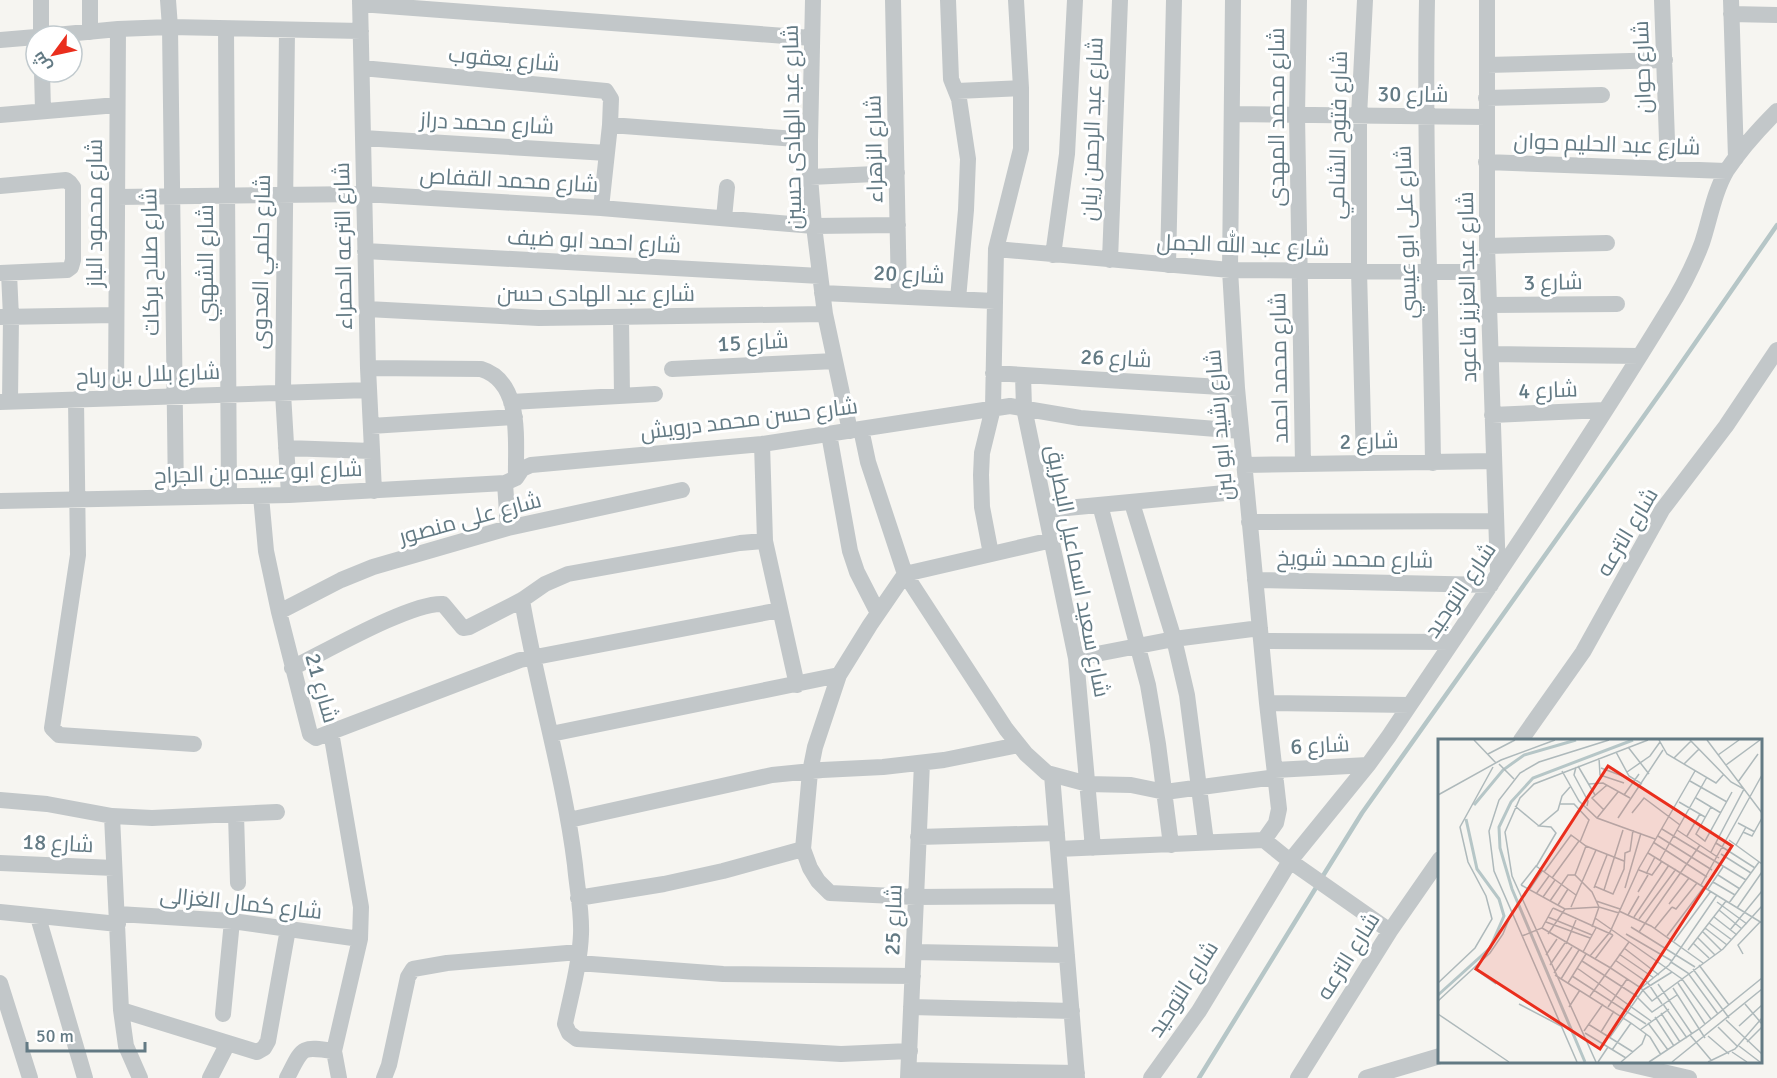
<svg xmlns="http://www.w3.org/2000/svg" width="1777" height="1078" font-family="Signika,Cairo,sans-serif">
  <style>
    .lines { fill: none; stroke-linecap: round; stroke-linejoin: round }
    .stream { stroke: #b6c6c7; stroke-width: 4.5 }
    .minor { stroke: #c2c7c9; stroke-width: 16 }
    .labels { text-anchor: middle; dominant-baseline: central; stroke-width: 6; stroke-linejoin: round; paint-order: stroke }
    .street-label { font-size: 22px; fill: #637a84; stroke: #fff }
    .inset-river { fill: none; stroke: #b6c6c7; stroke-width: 3 }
    .inset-road { fill: none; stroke: #aeb9bb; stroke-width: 1.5 }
    .view { fill: #ea2e1d; fill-opacity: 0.15; stroke: #ea2e1d; stroke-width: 3 }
    .inset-edge { fill: none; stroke: #637a84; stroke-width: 3 }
  </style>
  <rect width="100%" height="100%" fill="#f6f5f1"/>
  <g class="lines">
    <path class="stream" d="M1321,879L1362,813L1666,385L1777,225
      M1199,1078L1317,886"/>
    <path class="minor" d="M41,0V36
      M168,0L170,27L176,497
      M360,0L368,368L374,491
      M813,0L810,140V177L814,226L825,314L850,431
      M893,0L899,296
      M948,0L951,79L959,99L968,159L966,210L958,299
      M1233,0L1230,270L1237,388L1267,703L1279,809L1276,823L1264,840
      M1299,0L1297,115L1303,464
      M1427,0C1424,154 1431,308 1433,463
      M1487,0V246L1498,574
      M1662,0L1668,169
      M1731,0L1736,158
      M360,4L812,38
      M1731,14L1777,15
      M226,29L229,496
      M287,30L283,393L289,495
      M90,32V0
      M45,36L118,29L170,27L361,31
      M0,40L36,37
      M1487,65L1665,60
      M362,68L606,91L611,99L610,125L601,208
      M42,72L43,110
      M957,91L1021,88
      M1486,98L1602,95
      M1232,114L1486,117
      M0,115L117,105
      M610,125L810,140
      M363,138L607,153
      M1486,162L1726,171
      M810,177L897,173
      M0,186L66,180L70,183L73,187V260L71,267L67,270L0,273
      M117,197L364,194L601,208L814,226L898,225
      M724,218L727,187
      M1487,246L1607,243
      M996,249L1230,270L1488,272
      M365,251L820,276
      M1053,255L1067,154L1075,0
      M1110,260L1120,0
      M1168,265L1174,0
      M9,273L11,317L10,401
      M822,293L995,301
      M1490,305L1617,304
      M367,309L539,318L825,314
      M0,317L116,315
      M621,318L622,396
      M1491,354L1639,356
      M368,368L481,369C524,382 515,443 516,478
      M672,369L835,361
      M993,373L1237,388
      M1023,375L1024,408L1076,658L1093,848
      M116,398L118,29
      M76,399L78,555L52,728L59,735L194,744
      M0,402L369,390
      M511,402L655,394
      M1492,415L1605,410
      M371,426L515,417
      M861,429L868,462L905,574L1006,729L1026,754L1047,773L1088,784L1131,785L1165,792L1276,777
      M829,434L850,551L857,572L878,613
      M762,444L765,541
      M286,448L372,451
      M1364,463L1359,271V116L1365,0
      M1244,465L1494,461
      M516,478L522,469L531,465L762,444L1010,406L1080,418L1241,431
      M505,483L508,528
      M261,496L266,551L279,612L310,734L316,738L331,732L361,907L360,939L334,1051L339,1078
      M0,501L289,495L505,483L516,478
      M1132,503L1174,639L1187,695L1206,842
      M1100,505L1148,685L1158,744L1171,845
      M1046,510L1246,491
      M1249,522L1496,521
      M1052,540L905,574L870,625L839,675L815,747L810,772L803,849L810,868L818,881L830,893L916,897L1062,896
      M991,554L982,507L981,475L982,453L993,408L996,249L1021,149V88L1016,0
      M1255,580L1491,585
      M522,600C537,689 564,776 575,865C577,888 582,911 581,934C580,964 571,994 565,1024L569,1033L577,1039L841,1054L910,1051
      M279,612L341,580L373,567L508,528L682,490
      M1261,641L1452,642
      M1076,658L1174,639L1260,628
      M292,668C325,652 411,602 443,604L463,628L469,627L522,600L545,584L568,574L740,543L765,541L797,685
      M1267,703L1410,705
      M331,732L520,660L780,610
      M551,734L839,675
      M1521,740L1583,652L1662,510L1726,426L1777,350
      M1275,770L1368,765
      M1052,775L1077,1078
      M0,800L47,804L112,816L152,818L277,812
      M236,814L238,883
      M112,816L121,1010L126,1046L140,1078
      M569,820L772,775L822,770L883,767L944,760L1018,745
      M918,837L1057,833
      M1058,849L1264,840L1290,861L1390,931
      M0,863L114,868
      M578,898L664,884L723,871L803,849
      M0,912L118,924
      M118,914L232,921L360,939
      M38,917L85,1078
      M914,952L1067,955
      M578,963L723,974L913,976
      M0,983L30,1078
      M911,1007L1072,1011
      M121,1010L257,1052L264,1048L268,1041L288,929
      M223,1014L232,921
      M1620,1062L1689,1078
      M909,1070L1077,1073
      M210,1078L228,1043
      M287,1078C303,1047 300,1046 334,1051
      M384,1078L389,1065L408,977L413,969L447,963L579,952
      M908,1078L922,763
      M1151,1078L1199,1011L1290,861L1368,765L1389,736C1483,596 1579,456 1667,312C1681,290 1693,267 1702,243C1710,219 1714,192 1727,170C1741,149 1759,129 1777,111
      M1298,1078L1390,931L1440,859
      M1366,1078L1440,1056"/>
  </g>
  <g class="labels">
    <g class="street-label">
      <text transform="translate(504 59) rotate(5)">شارع يعقوب</text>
      <text transform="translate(1642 67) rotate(-92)">شارع حوان</text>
      <text transform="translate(1413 94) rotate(1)">شارع 30</text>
      <text transform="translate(1276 117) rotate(-90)">شارع محمد المهدى</text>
      <text transform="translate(487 123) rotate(3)">شارع محمد دراز</text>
      <text transform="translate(792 127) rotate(-91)">شارع عبد الهادى حسين</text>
      <text transform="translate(1092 129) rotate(-88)">شارع عبد الرحمن زيان</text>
      <text transform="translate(1338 135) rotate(-89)">شارع فتوح الشامي</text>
      <text transform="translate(1607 144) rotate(2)">شارع عبد الحليم حوان</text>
      <text transform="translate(874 149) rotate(-91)">شارع الزهراء</text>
      <text transform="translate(509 180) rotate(3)">شارع محمد القفاص</text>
      <text transform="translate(94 213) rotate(-90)">شارع محمود الباز</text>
      <text transform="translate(1406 232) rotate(-92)">شارع على ابو عيسي</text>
      <text transform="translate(594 241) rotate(3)">شارع احمد ابو ضيف</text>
      <text transform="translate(1243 245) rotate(2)">شارع عبد الله الجمل</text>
      <text transform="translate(343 246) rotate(-91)">شارع الترعه الحمراء</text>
      <text transform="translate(150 262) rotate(-91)">شارع صلاح بركات</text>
      <text transform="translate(261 262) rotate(-89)">شارع حلمي العدوى</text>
      <text transform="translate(205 263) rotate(-90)">شارع الشهبي</text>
      <text transform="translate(909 274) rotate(3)">شارع 20</text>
      <text transform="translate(1553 282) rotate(-1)">شارع 3</text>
      <text transform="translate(1467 287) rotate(-91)">شارع عبد العزيز قاعود</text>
      <text x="596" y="293">شارع عبد الهادى حسن</text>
      <text transform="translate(753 342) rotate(-3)">شارع 15</text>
      <text transform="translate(1116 358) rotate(3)">شارع 26</text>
      <text transform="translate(1279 368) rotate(-91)">شارع محمد احمد</text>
      <text transform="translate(148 374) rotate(-2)">شارع بلال بن رباح</text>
      <text transform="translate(1548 390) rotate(-2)">شارع 4</text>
      <text transform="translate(749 419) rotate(-7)">شارع حسن محمد درويش</text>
      <text transform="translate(1219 425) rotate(-95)">شارع رشيد ابو لبن</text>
      <text transform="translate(1369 441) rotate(-1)">شارع 2</text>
      <text transform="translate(258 472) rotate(-2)">شارع ابو عبيده بن الجراح</text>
      <text transform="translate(470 518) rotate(-15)">شارع على منصور</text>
      <text transform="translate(1627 532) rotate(-59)">شارع الترعه</text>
      <text transform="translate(1355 559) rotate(1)">شارع محمد شويخ</text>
      <text transform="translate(1078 571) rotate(79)">شارع سعيد اسماعيل البطريق</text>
      <text transform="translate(1460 590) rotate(-56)">شارع التوحيد</text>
      <text transform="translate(322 688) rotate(74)">شارع 21</text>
      <text transform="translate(1320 745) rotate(-3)">شارع 6</text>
      <text transform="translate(58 843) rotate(3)">شارع 18</text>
      <text transform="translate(241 903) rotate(6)">شارع كمال الغزالى</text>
      <text transform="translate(893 920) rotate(-88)">شارع 25</text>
      <text transform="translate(1348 956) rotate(-58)">شارع الترعه</text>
      <text transform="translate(1183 989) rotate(-57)">شارع التوحيد</text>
    </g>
  </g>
  <g transform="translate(1438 739)">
    <rect width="324" height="324" fill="#f6f5f1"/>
    <path class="inset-river" d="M36,66L65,31L86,16L138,1M0,256L52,209L66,177L61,160L39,130L28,80M147,323L74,150L62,109L61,88L73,63L95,39L195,1"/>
    <path class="inset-road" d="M36,1L58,24M221,1L229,15L278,44L286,35M252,1L293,43L306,50L273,113M269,1L324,74M190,8L211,35M178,13L191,37L204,45M50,15L77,1M280,16L301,1M161,19L162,36L186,44M236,19L253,2M61,25L76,40M246,25L261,10M288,26L322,1M140,27L157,56M138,28L136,36L150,62L149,67M163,29L190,39M124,32L141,62L159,79L217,100M189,33L212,17L222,3M252,42L289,63M300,43L320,15M151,45L165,44L192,59M0,56L63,21L117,1M186,56L201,35M258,59L283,74M241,63L267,78M122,65H136L151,81L142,103M77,67L101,87M273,68L258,95L267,102L294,53M166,71L154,59L169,46M194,74L206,59L242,86M159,79L180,53M180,79L225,11M300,84L317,93M224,90L308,141M239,91L281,119M305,93L314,97L324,79M220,97L274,131M249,97L262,75M291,101L324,125M215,103L269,138M278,104L317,129M298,106L308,88M210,114L324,184M283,115L313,134M222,121L269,38M98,128L118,94L113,88L101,87L120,71L124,57L132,48M201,131L214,136L224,122M106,133L133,96L148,107L186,122M208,135L217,118M137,136L148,107M280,136L302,150M114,139L141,102M275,143L297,156M83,146L98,127L138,156M83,146L127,170M263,146L324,36M156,147L175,155L186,130L187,114L192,112L195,91M156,149L169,116M187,149L203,94M270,150L285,128M91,151L104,132M166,151L185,91M200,153L210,136M98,155L111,137M105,158L117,141M112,162L130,136H137L154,153L161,168L154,188M158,162L182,170M279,163L309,185M291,164L321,123M231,165L251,139M120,166L130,150M133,168L158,111M234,168L238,170L259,144M115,169L175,196M299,169L324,133M281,171L304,190M181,172L213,187L265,224M190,176L201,157M110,178L154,196M196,178L231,126M276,178L299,196M157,179L244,240L273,280M201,180L238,130M108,183L152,199M271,184L294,201M193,188L257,228M104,189L171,228L203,249L214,262L285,210L324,167M217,189L234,168M267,189L289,206M292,191L324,152M201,193L262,106M265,193L283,211M110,195L127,170L161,168L181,174M188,195L234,222M84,197L104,189L115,169M229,197L266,148M260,199L277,216M236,202L273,152M255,204L271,219M128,205L138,181M186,209L221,236M250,211L288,162M145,213L158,189M181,215L216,239M305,215L300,206L322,183M108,216L119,200M152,217L172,193L201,129L257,32M157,220L175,196M177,221L210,244L224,265M144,222L200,258M233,223L250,234L280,275M112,226L127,204M261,226L291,266M139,229L213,282M37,230L58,245M255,230L291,279M116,234L134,208M117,236L193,284L212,298L223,316M134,237L208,285M123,240L141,211M0,244L37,209L54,180L48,157L30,123L22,88L55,28M130,244L148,215M240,244L267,285M220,245L254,295M203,249L231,226L279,156M235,249L267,299M205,251L234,233M152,257L191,203M200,259L214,273L239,256M0,262L52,214L65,195L73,175M81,265L123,287M225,265L249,299M307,265L324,285M131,268L142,251M170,268L189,240M223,274L242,303M0,275L71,323M217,278L236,307M288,281L324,315M210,284L230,311M150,285L195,313M301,287L324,266M280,288L300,308M202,291L231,270M146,292L165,265M163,293L176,272M147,294L188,319M252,296L273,321M270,297L291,315M172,298L205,251M309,303L324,288M301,307L322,323M174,311L193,284M294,313L309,323M139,323L56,132L51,92L61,61L82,34L101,23L171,1M158,323L74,137L67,93L82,59L96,45L210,1M160,323L170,308M183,323L204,305L208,295M211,323L261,290L324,239M234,323L324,250M270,323L297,310L324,279"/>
    <path class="view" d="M170,27L294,107L162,310L38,230Z"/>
    <rect width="324" height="324" class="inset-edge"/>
  </g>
  <g transform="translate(54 54) rotate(237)"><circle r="28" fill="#ffffff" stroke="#c1cace" stroke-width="1.5"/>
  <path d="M0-4.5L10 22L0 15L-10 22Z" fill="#ea2e1d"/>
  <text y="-9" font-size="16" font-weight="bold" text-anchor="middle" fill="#637a84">ش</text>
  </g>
  <path d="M27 1042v9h118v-9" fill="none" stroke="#637a84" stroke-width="3"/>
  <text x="36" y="1042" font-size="18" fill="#637a84" stroke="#ffffff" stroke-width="4.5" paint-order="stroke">50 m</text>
</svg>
